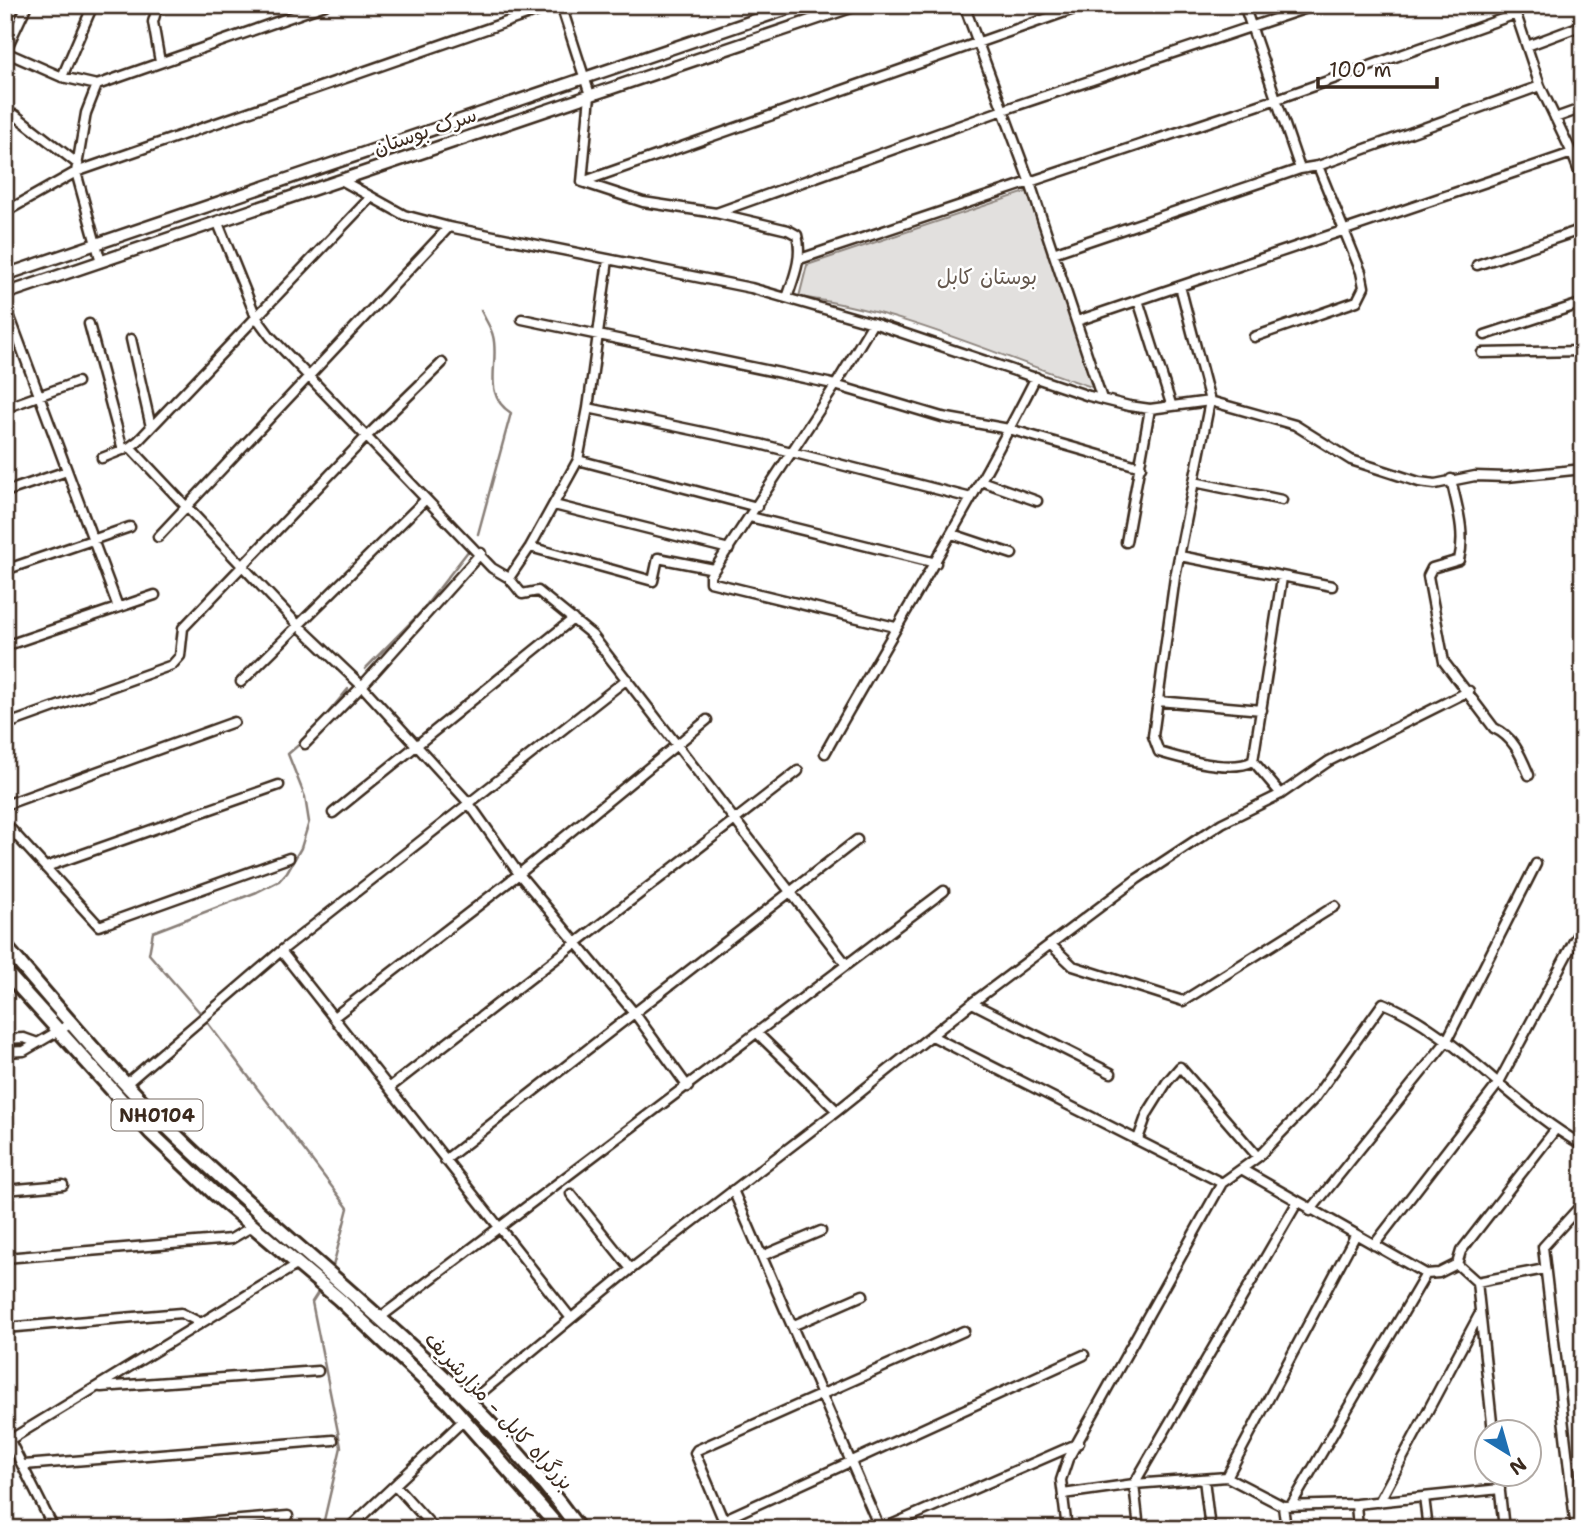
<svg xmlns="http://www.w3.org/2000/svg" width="1588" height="1534" font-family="'Shantell Sans','Playpen Sans Arabic',sans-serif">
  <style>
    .green { fill: #e2e0de; stroke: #8e857e; stroke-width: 2 }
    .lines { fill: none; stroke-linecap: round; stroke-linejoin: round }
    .stream { stroke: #887e77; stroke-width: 2.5 }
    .minor-casing { stroke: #3b2a1e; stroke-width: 13 }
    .tertiary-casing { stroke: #3b2a1e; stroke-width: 15 }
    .trunk-casing { stroke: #3b2a1e; stroke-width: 18 }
    .minor { stroke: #fff; stroke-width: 8 }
    .tertiary { stroke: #fff; stroke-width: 10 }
    .trunk { stroke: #fff; stroke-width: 12 }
    .labels { text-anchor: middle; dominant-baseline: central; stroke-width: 5; stroke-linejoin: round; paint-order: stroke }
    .shield { fill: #fff; stroke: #766a62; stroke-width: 2 }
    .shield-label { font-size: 19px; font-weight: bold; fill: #3b2a1e }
    .street-label { font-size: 21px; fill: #3b2a1e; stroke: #fff }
    .park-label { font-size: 21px; fill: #65584e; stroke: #fff }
  </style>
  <rect width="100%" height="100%" fill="#fff"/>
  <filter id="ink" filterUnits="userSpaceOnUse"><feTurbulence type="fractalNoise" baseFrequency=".0143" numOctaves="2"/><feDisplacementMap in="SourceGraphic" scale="14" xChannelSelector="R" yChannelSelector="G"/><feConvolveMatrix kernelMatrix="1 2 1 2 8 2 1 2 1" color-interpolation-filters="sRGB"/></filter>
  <g filter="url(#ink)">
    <path class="green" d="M1029,191L1098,389C999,357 903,310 799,297L807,265Z"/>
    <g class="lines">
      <path class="stream" d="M478,534L511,413C481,394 500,363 493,336C491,327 484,318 481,310
        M365,669L420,613L469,550
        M312,732L348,689
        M202,1015L149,954L153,932L257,892L279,881L287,872L301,848L309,822L305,797L288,754L302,742
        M207,1022L348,1208L332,1270
        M321,1288L312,1302L341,1447L322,1529"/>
      <defs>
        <path id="minor" d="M27,5L5,52L62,77L97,85L325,5
          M158,5L153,22L160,62
          M561,5L590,95L582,182
          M964,5L1030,183L1102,399
          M1244,5L1300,169
          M1513,5L1540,86L1572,153L1583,182
          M1527,46L1583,25
          M62,77L93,5
          M97,85L86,113L76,172L101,262
          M15,115L78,164
          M1555,118L1583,108
          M341,180L404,215L449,227L751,288L873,323L1089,396L1129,406L1150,409L1210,401L1295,425L1351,460L1419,482L1435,484L1475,476L1507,477L1583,469
          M582,182L1085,5
          M582,182L643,202L716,213L788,230L797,235C803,257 794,277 787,298
          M5,212L76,172L555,5
          M716,213L1003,110L1316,5
          M218,223L256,317L270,336L492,568L509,578L522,594L538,591L592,635L846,964
          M1053,253L1300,169L1318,166L1540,86
          M800,259L1277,99L1516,14
          M1477,265L1583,229
          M1180,286L1210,401L1175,577L1153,736L1159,752C1182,759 1232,773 1253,761L1281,794
          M1138,300L1171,404
          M5,304L118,607
          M522,319L828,383L942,417L1009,429L1141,467
          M1077,321L1572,153
          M873,323L835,386L710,576V582L895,627
          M89,324L123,450
          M1485,335L1583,303
          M1254,337L1357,301L1364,287L1361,272L1318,166
          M131,339L151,427
          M1482,353L1583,351
          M5,408L77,382
          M588,408L760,444L971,498
          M130,447L298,625L362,686L468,802L519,874L636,1015L688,1087
          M102,458L130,447L138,441L370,198
          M578,460L757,507
          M1451,479C1457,507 1466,532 1459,560L1432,568L1428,576L1444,662L1494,728C1514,737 1521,756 1529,775
          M981,481L1037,501
          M1194,482L1282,500
          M5,492L67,471
          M554,505L729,549
          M750,517L936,563
          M952,534L1012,554
          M158,537L449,227
          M1126,542L1150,409
          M530,547L653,581L658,558L714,569
          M1180,556L1332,586
          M5,570L130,527
          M509,578L530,547L578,460L588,408L608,260
          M5,646L155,595
          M241,682L426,499
          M1158,701L1262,710
          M5,725L172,665L180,656L183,628L367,436L442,363
          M305,744L362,686L481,553
          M825,753C895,627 971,506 1036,377
          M1253,761L1282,578
          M5,805L234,722
          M333,813L573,619
          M5,823L99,926L289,858
          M46,867L279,785
          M1050,944L1073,966L1183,1001L1335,906
          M281,951L570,1317
          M972,1003L1111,1073
          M334,1017L519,874L707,720
          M757,1033L837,1111
          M932,1036L1222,1183
          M5,1039L24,1038L38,1043
          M5,1052L24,1051L72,1023
          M126,1084L281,951L627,679
          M389,1088L798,771
          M1138,1139L1147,1114L1167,1082L1180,1067L1258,1157
          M445,1160L857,840
          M1243,1170L1426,1274L1439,1273L1457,1264L1461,1251L1555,1130
          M5,1190L63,1185
          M733,1190L880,1529
          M571,1194L631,1269
          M1310,1211L1446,1042L1536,864
          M1374,1245L1498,1084L1583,924
          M762,1256L821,1231
          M5,1258L231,1239L253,1226
          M1457,1264L1477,1282L1545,1269
          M1477,1282L1493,1432
          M382,1316L944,891
          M792,1326L863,1295
          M5,1328L181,1313L201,1323
          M101,1387L318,1371
          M470,1402L631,1269L837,1111L972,1003L1137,879L1222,823L1281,794L1329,761L1469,691
          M5,1431L54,1529
          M11,1439L298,1264
          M24,1465L333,1440
          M1498,1474L1504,1529
          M1227,1477L1355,1236
          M1204,1479L1210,1529
          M395,1485L435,1529
          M1063,1494L1134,1484L1227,1477L1283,1506L1356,1504L1500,1489
          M1424,1497L1428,1529
          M1379,1502L1479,1315
          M1292,1504L1426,1274
          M1356,1504L1358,1529
          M1283,1506L1286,1529
          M723,1520L1084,1355
          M133,1529L288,1516
          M348,1529L465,1419
          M727,1529L695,1453L697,1450L964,1331
          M882,1529L1079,1443
          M1067,1529L1061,1480L1068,1459L1222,1183L1258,1157L1314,1099L1383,1003C1452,1029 1514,1108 1583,1145
          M1139,1529L1134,1484L1297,1203
          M1576,1529L1543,1247L1583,1203"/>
        <path id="tertiary" d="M5,275L799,5
          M5,294L857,5"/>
        <path id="trunk" d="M5,946C64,1015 122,1085 188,1147C320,1273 470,1379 579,1529
          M5,971L151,1133L215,1194L339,1299L450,1404L560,1529"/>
      </defs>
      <use href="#minor" class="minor-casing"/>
      <use href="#tertiary" class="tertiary-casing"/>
      <use href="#trunk" class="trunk-casing"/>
      <use href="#minor" class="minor"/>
      <use href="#tertiary" class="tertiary"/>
      <use href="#trunk" class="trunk"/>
    </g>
  </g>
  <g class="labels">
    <rect class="shield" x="111.5" y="1099.5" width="91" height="31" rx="5"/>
    <g class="shield-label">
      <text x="157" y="1115">NH0104</text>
    </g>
    <g class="street-label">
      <text transform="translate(425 131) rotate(-19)">سرک بوستان</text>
      <text transform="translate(499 1411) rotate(47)">بزرگراه کابل - مزارشریف</text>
    </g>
    <g class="park-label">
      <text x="987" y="277">بوستان کابل</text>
    </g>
  </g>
  <rect width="1588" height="1534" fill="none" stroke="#fff" stroke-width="28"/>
  <rect x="14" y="14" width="1560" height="1506" fill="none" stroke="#3b2a1e" stroke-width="2.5" filter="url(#ink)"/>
  <g transform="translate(1508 1453) rotate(143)"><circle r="33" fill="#ffffff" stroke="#b1aaa5" stroke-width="2"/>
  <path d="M0-5L12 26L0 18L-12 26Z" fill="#1f6fb2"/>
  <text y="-10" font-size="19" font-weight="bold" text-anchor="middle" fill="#3b2a1e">N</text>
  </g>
  <path d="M1318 77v10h119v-10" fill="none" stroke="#3b2a1e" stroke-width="3.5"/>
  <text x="1329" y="77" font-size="21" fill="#3b2a1e" stroke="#ffffff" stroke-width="5" paint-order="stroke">100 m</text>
</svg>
